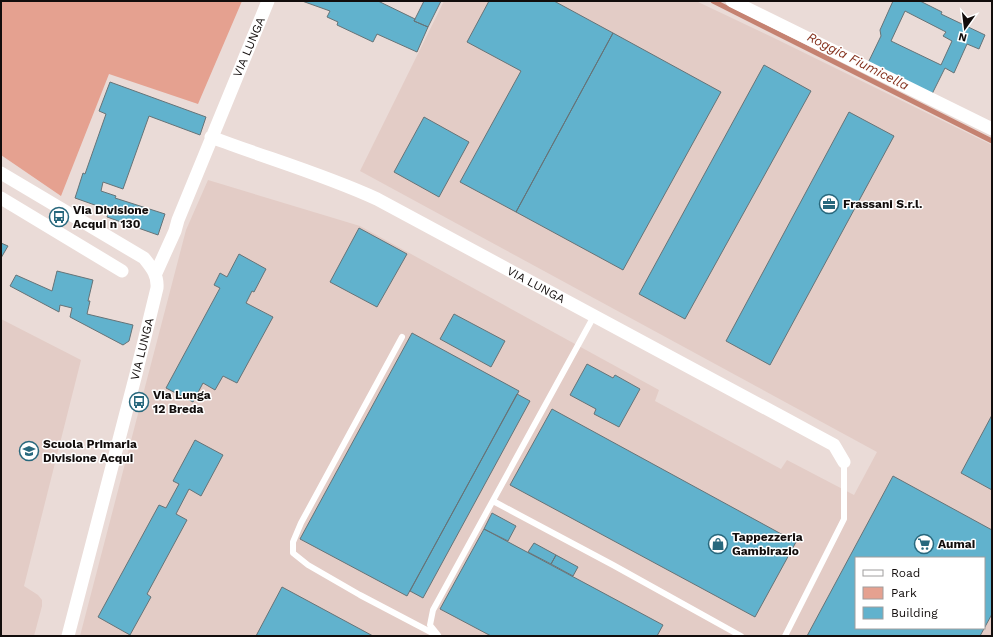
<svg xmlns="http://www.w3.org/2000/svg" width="993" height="637" font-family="'Work Sans',sans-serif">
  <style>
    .built { fill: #e3ccc6; fill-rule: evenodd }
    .green { fill: #e5a190 }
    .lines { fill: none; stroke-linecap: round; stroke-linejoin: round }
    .stream { stroke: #c58271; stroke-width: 5 }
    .building { fill: #61b2cd; stroke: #667377; fill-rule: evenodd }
    .lane { stroke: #fff; stroke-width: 6 }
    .street { stroke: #fff; stroke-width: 13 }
    .labels { text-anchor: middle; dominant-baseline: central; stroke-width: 3; stroke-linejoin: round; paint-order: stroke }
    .street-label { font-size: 12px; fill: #120d0c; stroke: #fff }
    .poi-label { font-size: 12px; font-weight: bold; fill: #120d0c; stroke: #fff; text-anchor: start }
    .water-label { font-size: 13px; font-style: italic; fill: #85321e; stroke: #fff }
  </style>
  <rect width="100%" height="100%" fill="#eadbd7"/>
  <path class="built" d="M444,1H696L772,37L992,145V636H80L186,230L208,180L360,226L659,390L655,401L781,469L787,460L854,495L877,452L360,171ZM856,558H984V628H856Z
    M1,319L81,360L24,586L38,595L42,600V606L34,636H1Z"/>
  <path class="green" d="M1,1H242L198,104L109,74L61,196L1,155Z"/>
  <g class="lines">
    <path class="stream" d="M713,1L992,141"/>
  </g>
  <path class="building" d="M302,1H378L415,19L414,21L428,27L417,52L377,34L373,42L337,25L338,22L327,17L330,11Z
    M424,1H441L428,27L414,21Z
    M489,1H554L613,33L516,212L460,182L521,71L467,42Z
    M893,1H920L942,12L941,14L985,35L979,49L967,44L954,73L945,68L931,96L867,65L881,36L880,30ZM905,11L946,32L943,36L952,41L941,65L891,41Z
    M613,33L721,92L623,270L516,212Z
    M764,65L811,91L685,319L639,294Z
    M110,82L206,117L200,135L149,116L123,189L103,182L101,191L116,196L115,198L165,214L158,235L107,217L109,210L75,198L83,173L85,174L106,114L99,111Z
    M849,112L894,136L770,365L726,341Z
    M424,117L469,142L439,197L394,172Z
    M359,228L407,254L377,307L330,282Z
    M1,243L8,246L1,258Z
    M239,254L266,269L254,292L252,291L246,303L273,317L237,383L223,376L215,390L203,383L193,402L166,388L220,288L214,285L220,273L227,277Z
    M57,271L93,280L88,301H90L87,314L133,325L129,341L123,345L70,317L72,308L60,305L59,312L10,286L16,275L52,291Z
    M454,314L505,341L491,367L440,339Z
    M412,333L519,391L407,596L300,539Z
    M587,364L613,378L615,375L640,389L619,427L594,414L596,409L570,395Z
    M517,394L530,401L423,598L410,591Z
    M552,409L796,542L755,617L510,485Z
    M992,415V490L961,473Z
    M195,440L223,455L201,496L189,489L176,514L187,520L147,594L151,597L130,635L98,617L159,505L166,508L179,484L173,481Z
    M893,476L992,530V614L980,636H807ZM856,558H984V628H856Z
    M492,513L516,526L508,541L484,529Z
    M484,529L663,625L657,636H491L440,609Z
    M534,543L556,555L551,564L528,552Z
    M556,555L578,567L573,576L551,564Z
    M282,587L373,636H256Z"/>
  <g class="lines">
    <path class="lane" d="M402,337L301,523L293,542V553L308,565L360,595L438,636
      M493,501L613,565L741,636
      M438,635L430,625L433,610L594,316
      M785,636L844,519V462"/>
    <path class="street" d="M732,1L992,129
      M211,137C266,158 323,174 377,199L834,445L844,462
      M1,173L144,258C152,268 158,275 157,288L136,374L68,636
      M1,198L122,271
      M156,273L175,231L178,220L268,1"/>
  </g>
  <defs>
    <symbol id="office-ring" viewBox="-11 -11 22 22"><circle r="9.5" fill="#fff" stroke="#28687d" stroke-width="1.5"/><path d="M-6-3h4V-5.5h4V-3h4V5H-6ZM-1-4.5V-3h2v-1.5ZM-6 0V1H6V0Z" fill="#28687d"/></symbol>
    <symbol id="bus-ring" viewBox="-11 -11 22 22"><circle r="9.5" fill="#fff" stroke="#28687d" stroke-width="1.5"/><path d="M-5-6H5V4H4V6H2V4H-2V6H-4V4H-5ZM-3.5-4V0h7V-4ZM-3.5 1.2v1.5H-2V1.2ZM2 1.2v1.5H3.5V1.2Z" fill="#28687d"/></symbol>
    <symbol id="school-ring" viewBox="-11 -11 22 22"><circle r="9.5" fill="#fff" stroke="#28687d" stroke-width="1.5"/><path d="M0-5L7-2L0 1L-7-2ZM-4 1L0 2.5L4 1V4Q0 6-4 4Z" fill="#28687d"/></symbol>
    <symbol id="shop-ring" viewBox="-11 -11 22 22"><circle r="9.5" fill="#fff" stroke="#28687d" stroke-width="1.5"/><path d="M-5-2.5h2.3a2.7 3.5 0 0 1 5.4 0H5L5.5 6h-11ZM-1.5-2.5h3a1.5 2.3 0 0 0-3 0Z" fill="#28687d"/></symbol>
    <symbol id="supermarket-ring" viewBox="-11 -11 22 22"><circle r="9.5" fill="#fff" stroke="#28687d" stroke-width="1.5"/><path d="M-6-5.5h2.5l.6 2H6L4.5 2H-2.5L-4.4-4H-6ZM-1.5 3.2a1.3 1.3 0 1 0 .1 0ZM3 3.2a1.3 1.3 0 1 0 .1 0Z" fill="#28687d"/></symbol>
  </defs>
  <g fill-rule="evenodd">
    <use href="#office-ring" x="818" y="193" width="22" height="22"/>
    <use href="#bus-ring" x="48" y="206" width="22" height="22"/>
    <use href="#bus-ring" x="128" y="391" width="22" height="22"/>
    <use href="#school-ring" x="18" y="440" width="22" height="22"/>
    <use href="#shop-ring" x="707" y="533" width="22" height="22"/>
    <use href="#supermarket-ring" x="913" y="533" width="22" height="22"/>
  </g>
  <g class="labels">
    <g class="street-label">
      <text transform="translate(249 47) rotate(-67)">VIA LUNGA</text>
      <text transform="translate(536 285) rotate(28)">VIA LUNGA</text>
      <text transform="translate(142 349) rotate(-76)">VIA LUNGA</text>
    </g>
    <g class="poi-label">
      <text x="843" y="204">Frassani S.r.l.</text>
      <text x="73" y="210">Via Divisione<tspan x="73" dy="14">Acqui n 130</tspan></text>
      <text x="153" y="395">Via Lunga<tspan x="153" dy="14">12 Breda</tspan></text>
      <text x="43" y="444">Scuola Primaria<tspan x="43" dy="14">Divisione Acqui</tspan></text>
      <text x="732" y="537">Tappezzeria<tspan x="732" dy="14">Gambirazio</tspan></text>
      <text x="938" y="544">Aumai</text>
    </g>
    <g class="water-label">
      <text transform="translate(858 61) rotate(27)">Roggia Fiumicella</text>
    </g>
  </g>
  <rect width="993" height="637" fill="none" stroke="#120d0c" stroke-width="4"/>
  <rect x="855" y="557" width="130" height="72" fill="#ffffff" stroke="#a09e9e"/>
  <rect x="863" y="570" width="20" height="6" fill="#ffffff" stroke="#a09e9e"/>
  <text x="891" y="577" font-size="12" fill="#120d0c">Road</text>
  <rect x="863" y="587" width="20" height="12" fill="#e5a190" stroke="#a09e9e"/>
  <text x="891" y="597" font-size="12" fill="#120d0c">Park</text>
  <rect x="863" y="607" width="20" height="12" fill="#61b2cd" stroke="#a09e9e"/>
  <text x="891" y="617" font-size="12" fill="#120d0c">Building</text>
  <g transform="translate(965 28) rotate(194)" stroke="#ffffff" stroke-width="3" paint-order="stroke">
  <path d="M0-3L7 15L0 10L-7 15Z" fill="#120d0c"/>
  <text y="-6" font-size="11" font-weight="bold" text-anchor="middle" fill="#120d0c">N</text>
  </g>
</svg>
